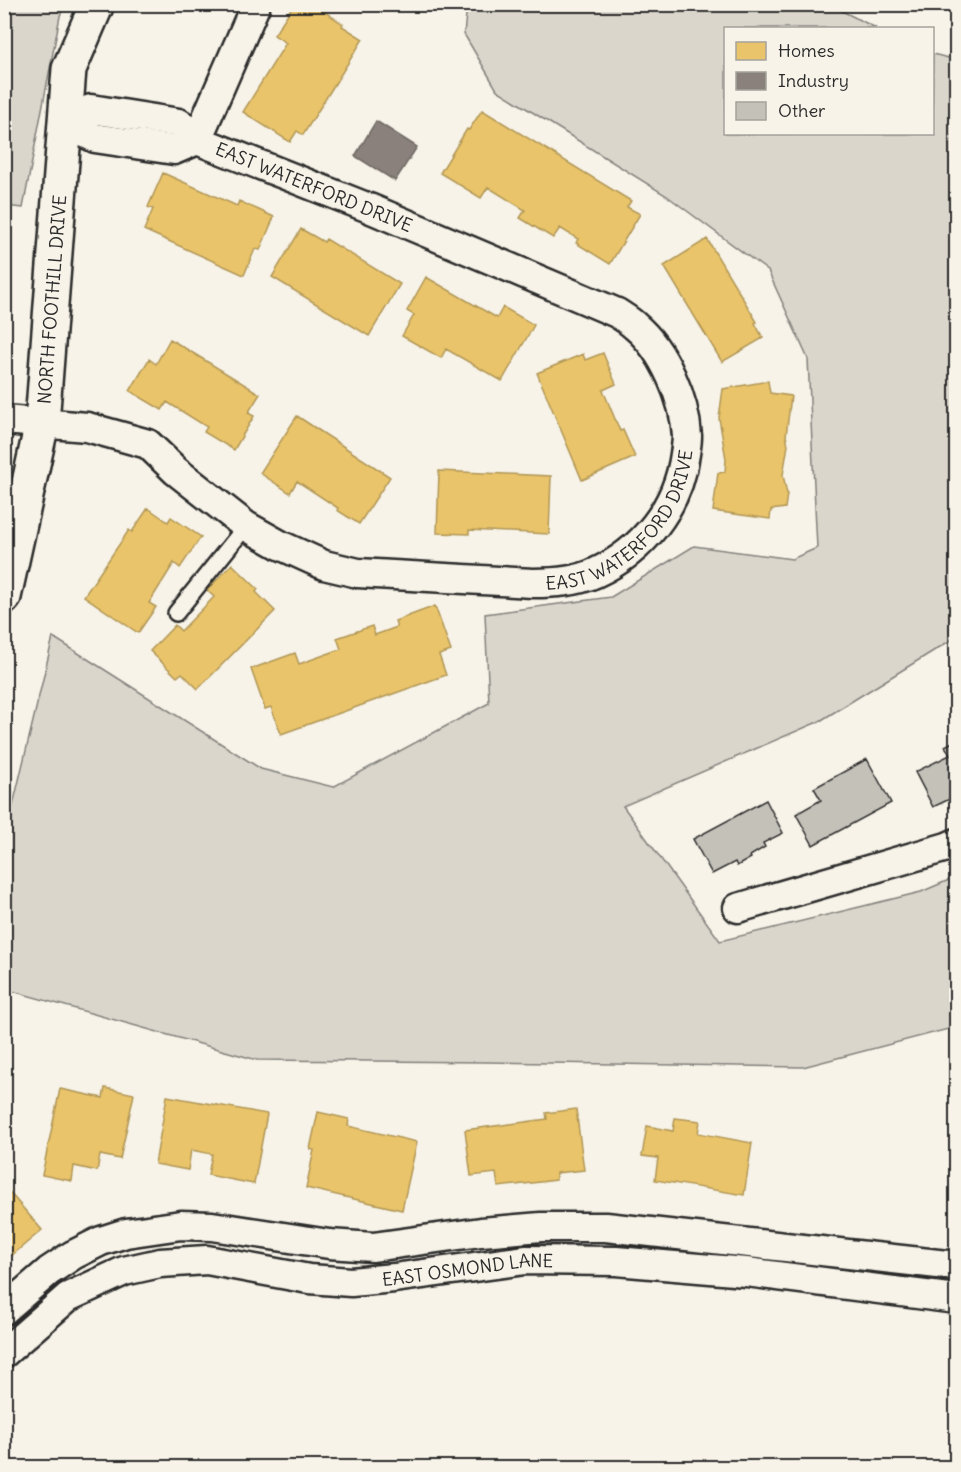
<svg xmlns="http://www.w3.org/2000/svg" width="961" height="1472" font-family="Delius,sans-serif">
  <style>
    .green { fill: #dad6cc; stroke: #82807c; stroke-width: 1.5 }
    .homes { fill: #e9c46a; stroke: #b09657; stroke-width: 1.5 }
    .industry { fill: #8a817c; stroke: #6e6764; stroke-width: 1.5 }
    .building { fill: #c4c1b9; stroke: #2b2b2b; stroke-width: 1.5 }
    .lines { fill: none; stroke-linecap: round; stroke-linejoin: round }
    .lane-casing { stroke: #2b2b2b; stroke-width: 20 }
    .street-casing { stroke: #2b2b2b; stroke-width: 33 }
    .secondary-casing { stroke: #2b2b2b; stroke-width: 38 }
    .lane { stroke: #f7f3e8; stroke-width: 15 }
    .street { stroke: #f7f3e8; stroke-width: 28 }
    .secondary { stroke: #f7f3e8; stroke-width: 33 }
    .labels { text-anchor: middle; dominant-baseline: central; stroke-width: 6; stroke-linejoin: round; paint-order: stroke }
    .street-label { font-size: 18px; fill: #2b2b2b; stroke: #f7f3e8 }
  </style>
  <rect width="100%" height="100%" fill="#f7f3e8"/>
  <filter id="ink" filterUnits="userSpaceOnUse"><feTurbulence type="fractalNoise" baseFrequency=".0167" numOctaves="2"/><feDisplacementMap in="SourceGraphic" scale="12" xChannelSelector="R" yChannelSelector="G"/><feConvolveMatrix kernelMatrix="1 2 1 2 8 2 1 2 1" color-interpolation-filters="sRGB"/></filter>
  <g filter="url(#ink)">
    <path class="green" d="M5,4L65,5L60,16L23,208L5,206Z
      M467,5H830L876,28H726V134H932L933,54L956,60V637L820,721L623,806L720,941L921,892L956,877V1027L803,1067L485,1062L257,1060L5,989V839L53,637L261,769L333,787L489,703L485,614L611,597L694,546L792,559L817,548L808,359L768,271L667,196L497,90L464,34Z"/>
    <path class="homes" d="M294,4H313L343,24L342,26L363,39L303,135L297,131L290,142L243,112L286,43L274,35Z
      M338,4H351L348,10Z
      M482,110L631,201L627,207L640,214L610,264L576,243L578,239L560,228L553,238L520,218L525,210L488,187L481,198L440,173L467,129L469,130Z
      M163,173L237,206L239,201L274,217L260,250L255,249L244,275L144,230L153,209L148,207Z
      M301,229L324,242L326,239L400,284L369,336L272,277Z
      M707,239L757,322L755,323L763,338L722,362L664,266Z
      M426,277L497,318L503,307L534,325L502,381L446,349L441,358L402,336L414,315L407,311Z
      M170,339L260,394L248,413L254,416L234,450L204,432L207,427L167,402L162,410L130,391L149,359L156,364Z
      M603,353L616,384L603,390L620,431L623,430L635,457L582,480L537,373L583,354L585,360Z
      M768,381L770,393L791,396L786,436L788,445L783,475L787,494L785,508L771,510L770,519L713,511L718,473L725,472L726,459L719,418L723,389Z
      M297,416L390,477L359,524L337,510L338,508L297,481L290,493L260,473Z
      M439,471L551,476L549,534L469,530V534L437,533Z
      M148,508L168,522L171,517L201,537L180,568L174,563L149,603L156,607L138,633L84,596L129,530L132,532Z
      M232,564L258,589L256,592L275,611L198,689L182,673L177,677L150,651L175,625L181,631L214,597L207,590Z
      M435,606L451,651L439,655L446,675L281,734L271,707L265,709L251,669L295,653L299,664L341,649L337,638L372,626L375,635L397,627L395,621Z
      M105,1088L134,1094L120,1159L100,1155L97,1171L74,1166L72,1181L42,1175L60,1089L103,1098Z
      M167,1096L267,1114L254,1184L208,1175L212,1154L191,1150L188,1170L155,1164Z
      M576,1109L584,1170L556,1173V1180L498,1187L496,1173L471,1176L465,1130L547,1119L546,1113Z
      M318,1112L349,1119L348,1126L417,1142L402,1210L306,1188L314,1150L310,1149Z
      M675,1118L700,1121L698,1133L752,1143L744,1195L655,1180L658,1158L642,1156L647,1126L673,1131Z
      M4,1186L42,1230L4,1262Z"/>
    <path class="industry" d="M376,121L417,147L395,181L355,156Z"/>
    <path class="building" d="M956,740V797V796L933,807L915,772L950,755L945,746Z
      M867,759L891,803L813,845L796,814L821,800L814,788Z
      M766,800L783,833L763,843L765,847L750,856L751,858L737,866L735,862L712,874L693,839Z"/>
    <g class="lines">
      <defs>
        <path id="lane" d="M176,613L246,526"/>
        <g id="street">
          <path d="M64,123L95,138L174,150L197,140"/>
          <path d="M197,140L256,4"/>
          <path id="s1" d="M4,420L87,427L148,444L176,471L246,526L280,545L324,565L358,573L533,583C553,583 576,582 595,573C643,551 678,507 685,454C686,448 687,442 687,436C685,400 664,350 635,326C630,321 623,317 617,313L369,208L197,140L179,123L91,109L64,123"/>
          <path d="M738,908L947,847L956,843"/>
          <path d="M4,1310L49,1271L73,1255L101,1241L126,1233L181,1225L212,1226L329,1244L373,1247L481,1232L541,1227H606L956,1266"/>
          <path id="s2" d="M4,1353L68,1297L124,1271L160,1263L207,1260L309,1279L351,1282L394,1278L525,1260L616,1261L746,1272L956,1299"/>
        </g>
        <g id="secondary">
          <path id="s3" d="M4,597L42,423L69,69L97,4"/>
        </g>
      </defs>
      <use href="#lane" class="lane-casing"/>
      <use href="#street" class="street-casing"/>
      <use href="#secondary" class="secondary-casing"/>
      <use href="#lane" class="lane"/>
      <use href="#street" class="street"/>
      <use href="#secondary" class="secondary"/>
    </g>
  </g>
  <g class="labels">
    <g class="street-label">
      <text transform="translate(314 187) rotate(22)">EAST WATERFORD DRIVE</text>
      <text stroke="none"><textPath href="#s3" startOffset="302">NORTH FOOTHILL DRIVE</textPath></text>
      <text stroke="none"><textPath href="#s1" startOffset="690">EAST WATERFORD DRIVE</textPath></text>
      <text stroke="none"><textPath href="#s2" startOffset="494">EAST OSMOND LANE</textPath></text>
    </g>
  </g>
  <rect width="961" height="1472" fill="none" stroke="#f7f3e8" stroke-width="24"/>
  <rect x="12" y="12" width="937" height="1448" fill="none" stroke="#2b2b2b" stroke-width="2" filter="url(#ink)"/>
  <rect x="724" y="27" width="210" height="108" fill="#f7f3e8" stroke="#a5a39c" stroke-width="1.5"/>
  <rect x="736" y="42" width="30" height="18" fill="#e9c46a" stroke="#a5a39c" stroke-width="1.5"/>
  <text x="778" y="57" font-size="18" fill="#2b2b2b">Homes</text>
  <rect x="736" y="72" width="30" height="18" fill="#8a817c" stroke="#a5a39c" stroke-width="1.5"/>
  <text x="778" y="87" font-size="18" fill="#2b2b2b">Industry</text>
  <rect x="736" y="102" width="30" height="18" fill="#c4c1b9" stroke="#a5a39c" stroke-width="1.5"/>
  <text x="778" y="117" font-size="18" fill="#2b2b2b">Other</text>
</svg>
